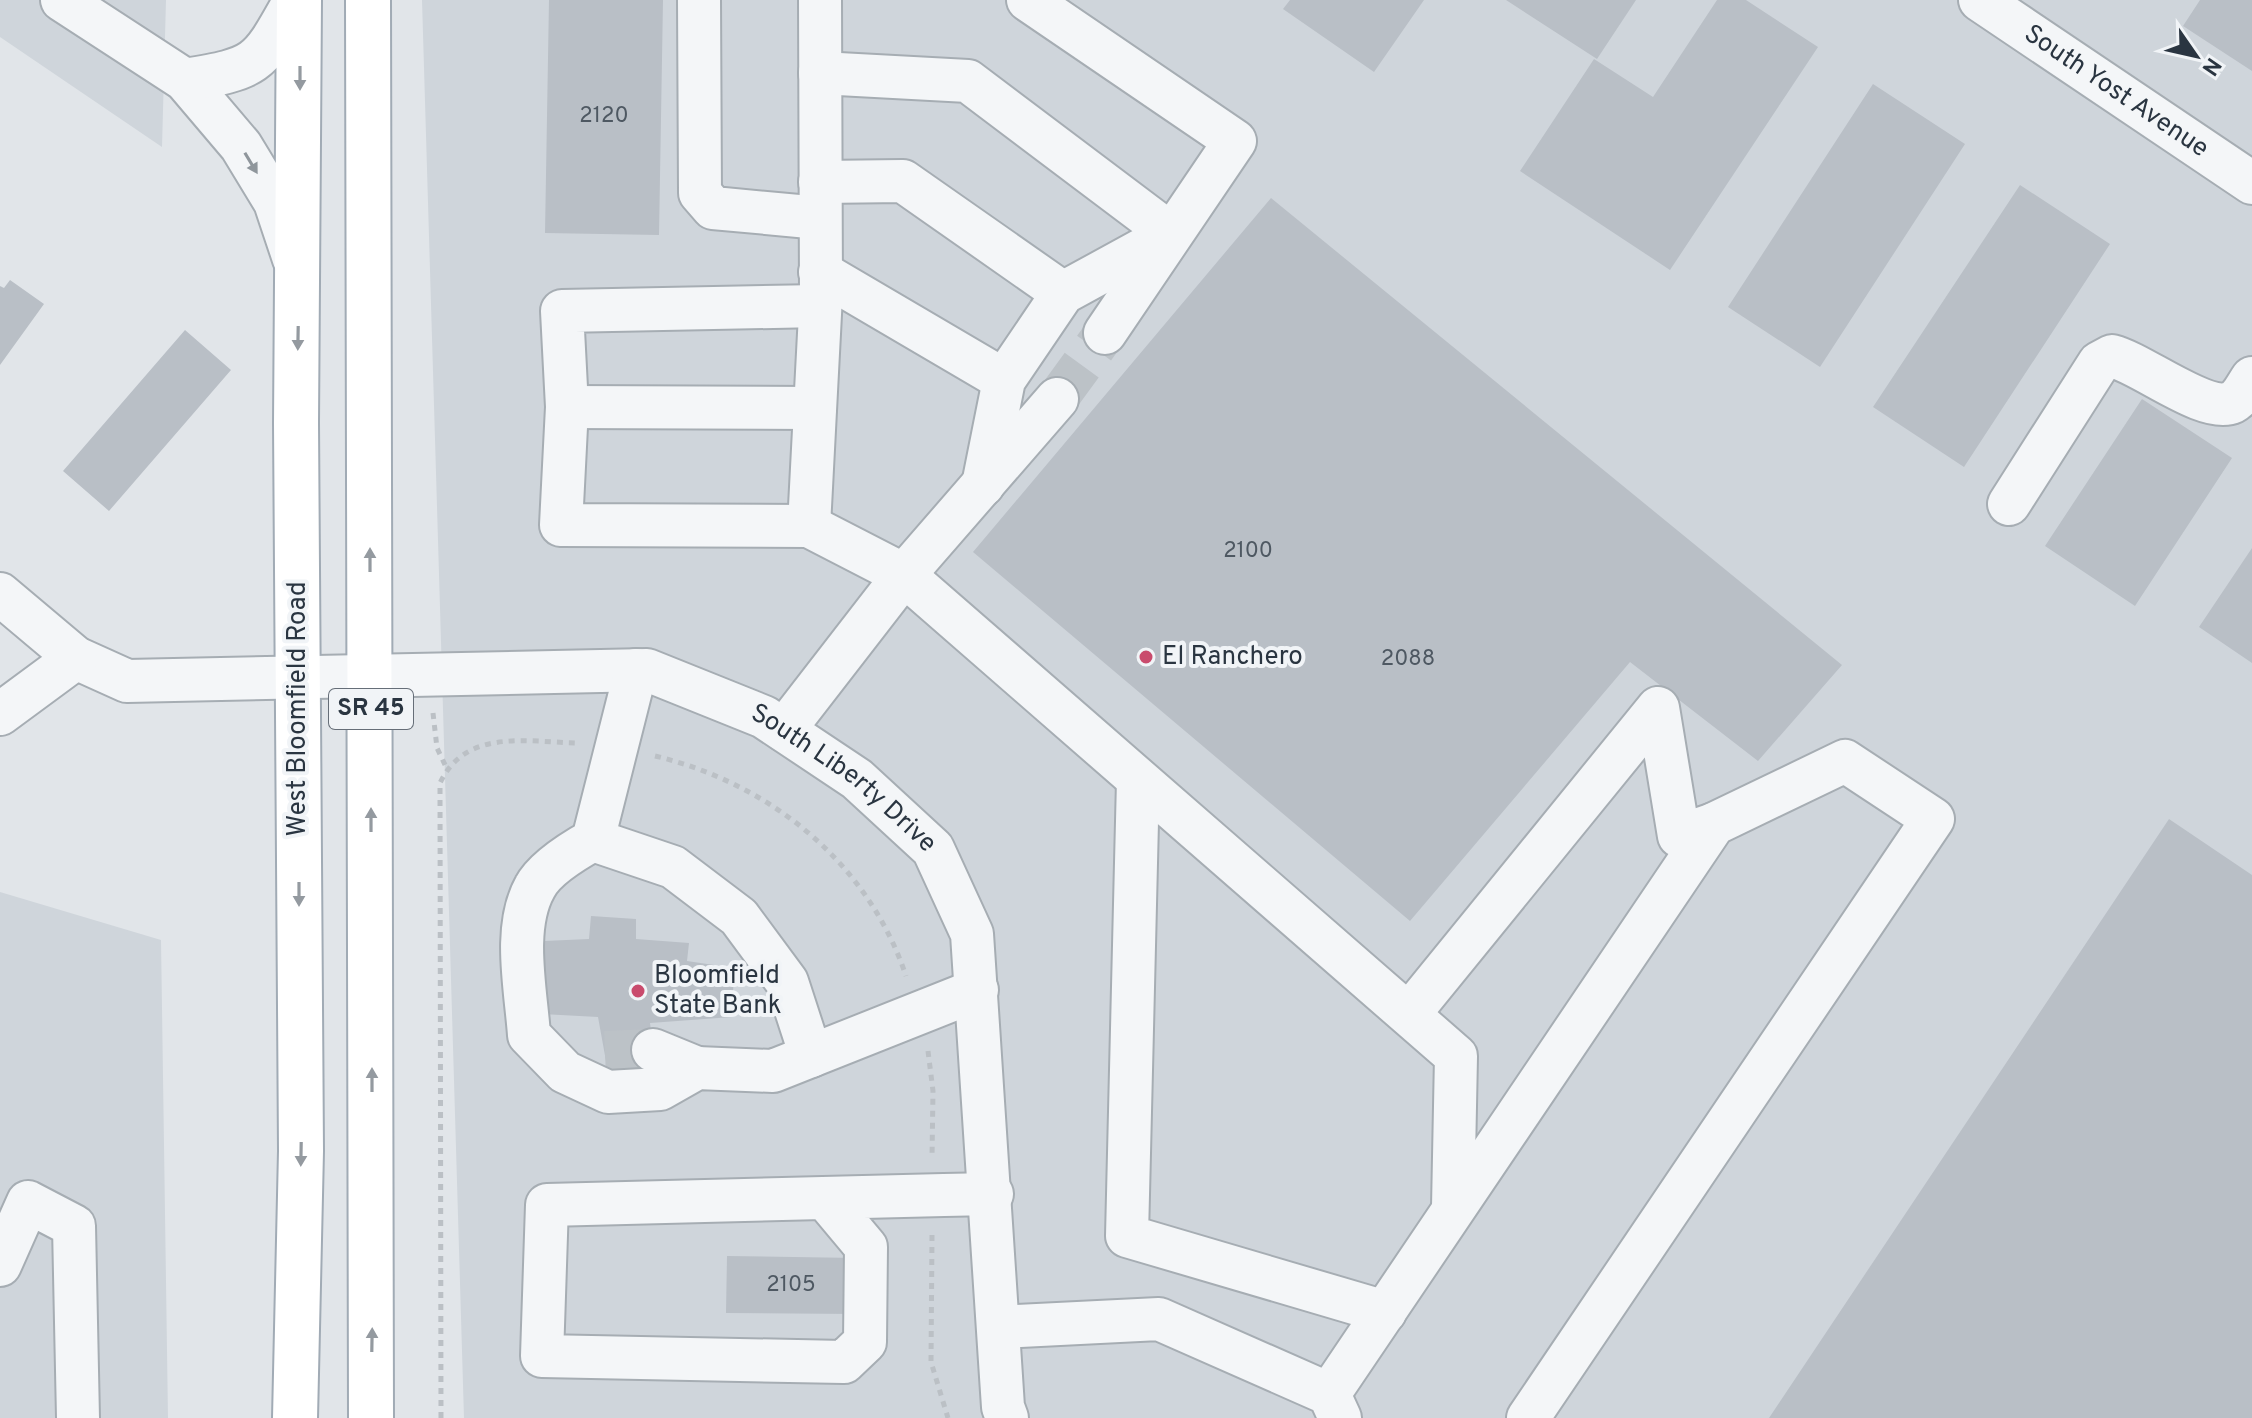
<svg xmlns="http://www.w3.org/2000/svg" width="2252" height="1418" font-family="Overpass,sans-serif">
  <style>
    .built { fill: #cfd5db }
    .building { fill: #b9bfc6 }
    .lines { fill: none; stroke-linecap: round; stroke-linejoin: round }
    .minor-tunnel { stroke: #bcc2c7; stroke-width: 42; stroke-dasharray: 42 21; stroke-linecap: butt }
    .minor-casing { stroke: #a6adb3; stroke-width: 46 }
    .major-casing { stroke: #a1abb5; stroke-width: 48 }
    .path { stroke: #bbc0c5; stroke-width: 5; stroke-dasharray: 6 6; stroke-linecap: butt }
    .minor { stroke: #f4f6f8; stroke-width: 42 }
    .major { stroke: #fff; stroke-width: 44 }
    .oneway { fill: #949aa0 }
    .oneway2 { fill: #8f969c }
    .poi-dot { fill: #c94b6d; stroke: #f1f4f7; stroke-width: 3 }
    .labels { text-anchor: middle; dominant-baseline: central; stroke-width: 8; stroke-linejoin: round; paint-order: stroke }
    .number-label { font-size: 22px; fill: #4e5862 }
    .shield { fill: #f1f4f7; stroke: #666e78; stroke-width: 2 }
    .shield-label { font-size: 24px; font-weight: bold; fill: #2a3541 }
    .street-label { font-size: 26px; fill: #2a3541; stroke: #f1f4f7 }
    .poi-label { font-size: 26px; fill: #2a3541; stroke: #f1f4f7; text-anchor: start }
  </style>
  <rect width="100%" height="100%" fill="#e1e5e9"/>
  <path class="built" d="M0,0H166L162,147L0,37Z
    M422,0H2252V1418H464Z
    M0,892L161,940L168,1418H0Z"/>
  <path class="building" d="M549,0H663L659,235L545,233Z
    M1290,0H1424L1374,72L1283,9Z
    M1506,0H1636L1597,59Z
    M1717,0H1746L1818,47L1670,270L1520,171L1594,59L1653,97Z
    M2200,0H2252V71L2183,26Z
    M1873,84L1965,144L1820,367L1728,307Z
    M2020,185L2110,244L1964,467L1873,407Z
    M1271,198L1842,665L1758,761L1630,662L1410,921L973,552Z
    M10,280L44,304L0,365V286L4,288Z
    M185,330L231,370L109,511L63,471Z
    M2142,399L2232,458L2135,606L2045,546Z
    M2252,548V663L2199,627Z
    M2169,819L2252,875V1418H1769Z
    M591,916L636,919V939L689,943L687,961L734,968L732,1017L650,1023L657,1077L610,1083L598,1017L542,1014L544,941L589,939Z
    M727,1256L857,1258L856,1314L726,1313Z"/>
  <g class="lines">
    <path class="minor-tunnel" d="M1057,399L1105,333
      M605,1052L653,1050"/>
    <defs>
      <g id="minor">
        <path d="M62,0L185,80L241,146L275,202L294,259"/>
        <path d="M699,0L700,193L713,208L820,218"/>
        <path d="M1028,0L1235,141L1105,333"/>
        <path id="s1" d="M1980,0L2252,183"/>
        <path d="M820,73L968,81L1171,234L1063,293L1004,380L983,485"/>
        <path d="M185,80C260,68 259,64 295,0"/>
        <path d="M820,182L903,181L1063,293"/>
        <path d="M820,272L1004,380"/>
        <path d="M820,306L562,311L567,407L561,525L809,526L904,575L1456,1056L1453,1207"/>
        <path d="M567,407L815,408"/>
        <path d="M2009,504L2099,363L2112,356C2143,364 2206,415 2233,402C2241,398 2247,385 2252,378"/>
        <path d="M809,526L821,295L820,0"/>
        <path id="s2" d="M0,594L76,658L127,681L647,670L764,717L857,779L933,849L972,934L1003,1407L1007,1418"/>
        <path d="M636,670L593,840C575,850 545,868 535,887C512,928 526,990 529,1035L565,1072L608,1092L660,1089L697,1068L773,1071L977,990"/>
        <path d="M0,714L76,658"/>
        <path d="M784,730L904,575L1057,399"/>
        <path d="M1138,780L1127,1236L1385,1312"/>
        <path d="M593,840L673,867L739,917L787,982L811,1056"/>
        <path d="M1409,1014L1658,708L1679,836L1714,824"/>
        <path d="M653,1050L697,1068"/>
        <path d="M825,1198L866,1247L865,1342L844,1362L542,1356L547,1205L944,1195L992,1194"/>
        <path d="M0,1265L28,1202L74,1226L78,1418"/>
        <path d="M999,1327L1159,1319L1329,1394L1340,1418"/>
        <path d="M1329,1394L1714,824L1845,761L1933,819L1528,1418"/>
      </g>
      <path id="major" d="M368,0L371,1418
        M295,1418L301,1151L296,423L299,0"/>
    </defs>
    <use href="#minor" class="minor-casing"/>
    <use href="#major" class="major-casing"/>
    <path class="path" d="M433,713L437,748L447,769
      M655,756C769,783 868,862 906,976
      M928,1051L933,1091L932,1157
      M932,1235L931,1362L948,1418
      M441,1418L440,783C466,728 527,742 578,743"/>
    <use href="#minor" class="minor"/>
    <use href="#major" class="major"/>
  </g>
  <defs><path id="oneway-solid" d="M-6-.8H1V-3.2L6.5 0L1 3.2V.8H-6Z" transform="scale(2)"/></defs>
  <g class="oneway">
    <use href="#oneway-solid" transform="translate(300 78) rotate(90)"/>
    <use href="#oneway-solid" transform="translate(298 338) rotate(91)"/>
    <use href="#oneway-solid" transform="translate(370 560) rotate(-90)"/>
    <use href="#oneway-solid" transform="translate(371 820) rotate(-90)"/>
    <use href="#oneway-solid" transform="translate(299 894) rotate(90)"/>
    <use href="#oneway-solid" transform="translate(372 1080) rotate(-90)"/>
    <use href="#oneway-solid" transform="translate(301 1154) rotate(91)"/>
    <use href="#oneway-solid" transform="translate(372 1340) rotate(-89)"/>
  </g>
  <use class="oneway2" href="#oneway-solid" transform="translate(251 163) rotate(59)"/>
  <g class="poi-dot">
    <circle cx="1146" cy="657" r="8"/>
    <circle cx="638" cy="991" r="8"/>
  </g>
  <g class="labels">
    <g class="number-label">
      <text x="604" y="116">2120</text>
      <text x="1248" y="551">2100</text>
      <text x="1408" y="659">2088</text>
      <text x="791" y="1285">2105</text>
    </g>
    <rect class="shield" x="329" y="689" width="84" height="40" rx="6"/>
    <g class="shield-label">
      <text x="371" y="709">SR 45</text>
    </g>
    <g class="street-label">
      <text stroke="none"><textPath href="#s1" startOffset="164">South Yost Avenue</textPath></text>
      <text transform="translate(298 709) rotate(-90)">West Bloomfield Road</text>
      <text stroke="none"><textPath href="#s2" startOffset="902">South Liberty Drive</textPath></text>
    </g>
    <g class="poi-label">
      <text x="1162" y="657">El Ranchero</text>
      <text x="654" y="976">Bloomfield<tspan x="654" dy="30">State Bank</tspan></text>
    </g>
  </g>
  <g transform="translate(2196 56) rotate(124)" stroke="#f1f4f7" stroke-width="6" paint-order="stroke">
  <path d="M0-6L14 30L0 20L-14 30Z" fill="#2a3541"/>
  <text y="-12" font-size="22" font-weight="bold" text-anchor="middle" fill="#2a3541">N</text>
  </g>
</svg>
